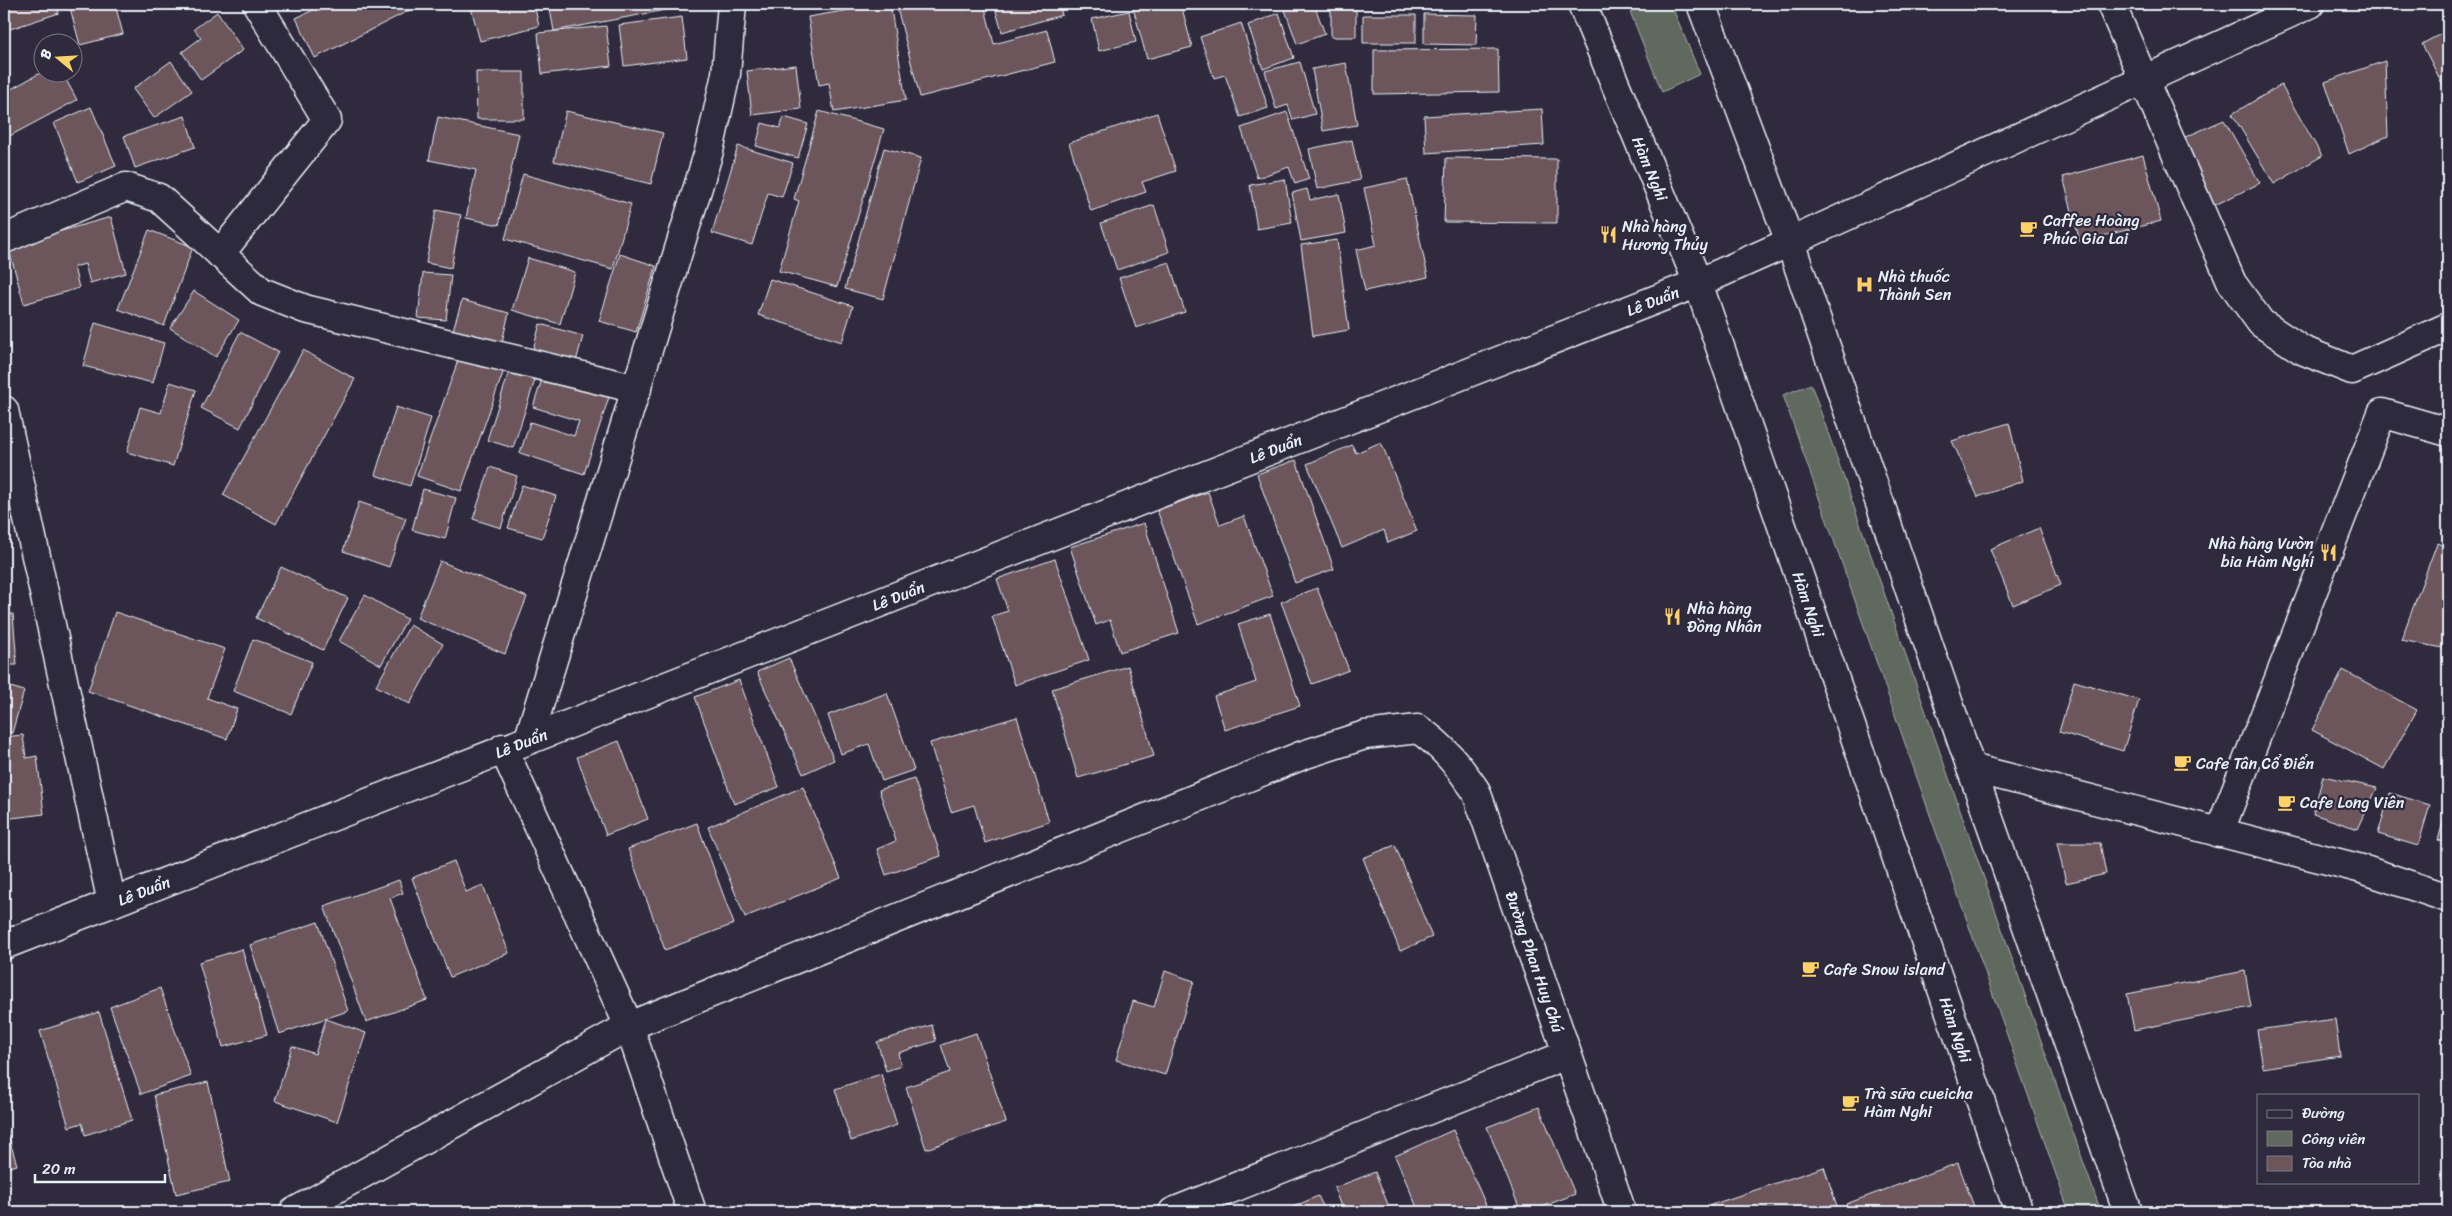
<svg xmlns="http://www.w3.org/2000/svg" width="2452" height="1216" font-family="Sriracha,sans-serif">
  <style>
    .green { fill: #60695d; stroke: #a4adaa }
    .building { fill: #6c565b; stroke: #e8f1f8 }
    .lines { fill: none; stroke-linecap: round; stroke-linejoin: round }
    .minor-casing { stroke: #e8f1f8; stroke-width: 31 }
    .major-casing { stroke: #e8f1f8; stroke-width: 31 }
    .minor { stroke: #2f2a3d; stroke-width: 28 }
    .major { stroke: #2f2a3d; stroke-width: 28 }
    .labels { text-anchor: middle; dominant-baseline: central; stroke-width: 4.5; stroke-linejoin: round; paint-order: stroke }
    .street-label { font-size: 16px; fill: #e8f1f8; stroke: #2f2a3d }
    .poi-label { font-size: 16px; fill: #e8f1f8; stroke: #2f2a3d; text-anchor: start }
  </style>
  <rect width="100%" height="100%" fill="#2f2a3d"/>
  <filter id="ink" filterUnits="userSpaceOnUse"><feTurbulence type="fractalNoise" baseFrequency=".02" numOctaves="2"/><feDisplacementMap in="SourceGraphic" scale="10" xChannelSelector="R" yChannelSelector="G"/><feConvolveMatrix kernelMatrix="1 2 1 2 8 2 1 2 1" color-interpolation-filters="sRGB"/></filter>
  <g filter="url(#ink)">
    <path class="green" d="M1627,4H1671L1700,74L1662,92Z
      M1811,384L2101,1212H2069L1783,395Z"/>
    <path class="building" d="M4,4H56L59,13L4,31Z
      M69,4H115L123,34L80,45Z
      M326,4H410L412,9L315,58L296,18Z
      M470,4H534L539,26L480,41Z
      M549,4H697L554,31Z
      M885,4H890L906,100L834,112L829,83L819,85L808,17Z
      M896,4H961L962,10L984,4L994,44L1047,30L1055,62L920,97Z
      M994,4H1059L1062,15L1002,32Z
      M1132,4H1181L1192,47L1147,59Z
      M1293,4H1314L1325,34L1297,44L1284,7Z
      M1331,4H1371L1356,5V37H1331Z
      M1129,11L1136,42L1099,51L1092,19Z
      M217,12L243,50L201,80L182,52L201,38L194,29Z
      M1279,13L1294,58L1263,69L1248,25Z
      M1424,14L1477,15L1476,45L1424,44Z
      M1363,15H1416V43H1363Z
      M682,17L687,58L624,66L619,25Z
      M1241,23L1268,108L1240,117L1225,75L1214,78L1200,37Z
      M606,26L611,66L542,74L538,33Z
      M2448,30V95L2422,44Z
      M1498,49L1499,92L1374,94V50Z
      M171,61L192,91L154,118L133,89Z
      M2385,61L2388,136L2349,154L2325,82Z
      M1300,62L1315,114L1293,120L1288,105L1276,109L1265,71Z
      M1346,63L1357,125L1323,131L1312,69Z
      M796,65L801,109L752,115L747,71Z
      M42,72H62L77,100L4,139V93Z
      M476,72H524V119H477Z
      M2281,85L2322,156L2274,184L2232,114Z
      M91,107L116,166L78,182L54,123Z
      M1542,109L1544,145L1426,153L1424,116Z
      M566,111L663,133L651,184L554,161Z
      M819,111L884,129L837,287L779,271L799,201L794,199Z
      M1287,112L1309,179L1295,184L1289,167L1257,178L1241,128Z
      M1157,113L1176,171L1142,182L1146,192L1091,211L1069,143Z
      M185,116L195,147L135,168L124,136Z
      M438,117L519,134L499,225L466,218L476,170L429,160Z
      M784,117L808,124L798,158L756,146L762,123L780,128Z
      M2224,120L2260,183L2209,208L2174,142Z
      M1352,140L1360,180L1317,189L1309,149Z
      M738,146L793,163L782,197L768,193L752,245L712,233Z
      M884,148L921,158L883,299L845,289Z
      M2143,155L2161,221L2080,242L2063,177Z
      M1446,158L1557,159V223L1444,222Z
      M523,174L631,204L613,269L505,239Z
      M1285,179L1292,223L1257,229L1250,185Z
      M1407,179L1428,277L1365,291L1356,250L1376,245L1364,188Z
      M1307,189L1310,200L1339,194L1346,233L1301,241L1292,193Z
      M1154,205L1169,252L1117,270L1101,223Z
      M436,210L461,215L451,268L426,263Z
      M111,217L126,273L90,283L85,264L74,267L79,288L24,304L8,246Z
      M149,230L193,247L164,326L118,309Z
      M1337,240L1349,330L1313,336L1301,245Z
      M620,254L656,266L636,332L599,321Z
      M528,258L575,272L560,324L512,310Z
      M1169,262L1185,312L1136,328L1119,278Z
      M423,273L451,275L446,320L418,318Z
      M770,279L853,306L842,342L758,315Z
      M194,291L239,320L216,357L170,328Z
      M462,300L509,313L501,346L452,333Z
      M95,323L164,343L153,383L83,366Z
      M540,324L583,336L575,365L532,353Z
      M240,332L278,352L240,428L201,408Z
      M303,350L355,379L276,524L223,495Z
      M460,355L504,370L461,491L417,476Z
      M510,369L536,377L513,448L487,440Z
      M544,373L610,394L584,474L520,453L530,422L574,436L579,421L533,407Z
      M170,382L196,390L173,466L127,452L140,407L161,413Z
      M396,407L431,418L410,486L375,475Z
      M2009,423L2023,481L1978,497L1952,441Z
      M1381,442L1417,531L1388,543L1384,530L1342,548L1307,464L1352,445L1356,453Z
      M1296,460L1334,569L1295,583L1257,474Z
      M490,467L517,476L501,528L473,519Z
      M522,485L556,496L542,538L508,528Z
      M423,489L456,498L445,539L412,530Z
      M1208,492L1220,525L1244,516L1273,596L1198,624L1157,510Z
      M359,502L406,518L389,567L343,551Z
      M1144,523L1179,633L1120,652L1110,620L1096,625L1070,547Z
      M2039,528L2061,585L2013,605L1990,549Z
      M2437,543L2448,548V649L2401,640Z
      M1055,559L1089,660L1015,685L992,616L1008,611L997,579Z
      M440,561L527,597L505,654L417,618Z
      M281,567L348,598L323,650L256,618Z
      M1317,588L1349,670L1312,684L1281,602Z
      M365,595L407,619L381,665L339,641Z
      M115,612L225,649L207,698L237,709L227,739L88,691Z
      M4,614H13L17,665H4Z
      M1270,614L1300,706L1225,730L1214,696L1256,682L1238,624Z
      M410,625L443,644L410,704L376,686Z
      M253,639L312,662L291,714L233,691Z
      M789,658L834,760L803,774L757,672Z
      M1128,666L1154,756L1078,778L1052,689Z
      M2343,670L2417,710L2384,769L2312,730Z
      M739,680L779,787L734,804L695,697Z
      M2074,681L2139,700L2123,751L2059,732Z
      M4,685L24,691L12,733L4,731Z
      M887,693L914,770L882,781L869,744L841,754L828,715Z
      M1017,717L1049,822L985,843L974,805L951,812L930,743Z
      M23,735L26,758L37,756L44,814L4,819V737Z
      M619,741L648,819L606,835L577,757Z
      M2323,776L2377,788L2358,829L2313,814Z
      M914,779L941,856L886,875L877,849L896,841L879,790Z
      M803,787L841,878L745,917L708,827Z
      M2390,793L2430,805L2418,846L2378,834Z
      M2447,808L2448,809V843L2438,840Z
      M697,823L734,924L665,950L628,849Z
      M2057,843H2100L2106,874L2066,883Z
      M1395,845L1432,937L1400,951L1363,858Z
      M454,861L466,892L483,885L509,953L450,977L412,878Z
      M399,880L403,893L390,898L427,1000L366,1022L324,906Z
      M318,922L348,1011L279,1034L250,945Z
      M242,949L267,1035L223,1047L199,962Z
      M1165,971L1194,981L1165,1075L1116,1060L1133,1001L1154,1007Z
      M2245,971L2251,1007L2134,1030L2127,994Z
      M160,988L191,1076L141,1094L110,1007Z
      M99,1012L132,1120L85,1135L82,1123L69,1127L40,1031Z
      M326,1019L366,1033L337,1122L275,1101L292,1046L315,1054Z
      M2335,1019L2340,1056L2263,1068L2257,1030Z
      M932,1025L936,1041L898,1053L901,1066L886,1071L877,1042Z
      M976,1033L1006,1122L926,1149L906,1087L950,1072L941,1045Z
      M881,1074L897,1125L851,1141L835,1089Z
      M208,1082L230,1182L176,1194L154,1095Z
      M1539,1107L1575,1194L1529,1212H1521L1487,1127Z
      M4,1122L17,1165L4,1169Z
      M1453,1130L1489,1212H1419L1395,1156Z
      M1958,1163L1976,1212H1849L1846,1204Z
      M1824,1167L1839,1212H1693V1211Z
      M1375,1172L1391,1212H1343L1334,1188Z
      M1318,1196L1326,1212H1285L1284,1211Z"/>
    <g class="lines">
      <defs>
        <g id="minor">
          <path d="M2111,4L2232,283L2261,323L2302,350L2352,370L2448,327"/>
          <path d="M4,239L126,187L159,198L262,292L305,309L637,389"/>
          <path d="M1790,242L2310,4"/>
          <path d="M220,254L327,120L257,4"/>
          <path d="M4,410L112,903"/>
          <path d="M529,738L709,151L726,74L732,4"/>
          <path d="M503,748L629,1026L692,1212"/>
          <path d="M1971,768L2362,869L2448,898"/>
          <path d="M2219,833L2382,413L2448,432"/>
          <path id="s1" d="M294,1212L629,1026L1303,755L1365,735L1418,729C1443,746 1459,766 1476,791L1622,1212"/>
          <path d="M1173,1212L1566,1055"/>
        </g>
        <g id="major">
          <path id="s2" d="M1582,4L1698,283L2019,1212"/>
          <path d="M1701,4L1790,242L1971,768L2128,1212"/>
          <path id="s3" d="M4,945L1698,283L1790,242"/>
        </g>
      </defs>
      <use href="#minor" class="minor-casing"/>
      <use href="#major" class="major-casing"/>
      <use href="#minor" class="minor"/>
      <use href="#major" class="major"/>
    </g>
  </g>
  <defs>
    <symbol id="cafe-bare" viewBox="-9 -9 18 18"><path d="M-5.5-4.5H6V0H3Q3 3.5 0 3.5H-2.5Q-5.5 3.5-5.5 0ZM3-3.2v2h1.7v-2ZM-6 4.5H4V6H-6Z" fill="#ffd166" stroke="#2f2a3d" stroke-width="2.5" paint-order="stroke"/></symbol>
    <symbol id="restaurant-bare" viewBox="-9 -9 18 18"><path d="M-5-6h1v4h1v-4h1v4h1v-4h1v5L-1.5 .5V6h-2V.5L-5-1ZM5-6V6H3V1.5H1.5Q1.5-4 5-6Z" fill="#ffd166" stroke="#2f2a3d" stroke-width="2.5" paint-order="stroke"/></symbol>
    <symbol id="hospital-bare" viewBox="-9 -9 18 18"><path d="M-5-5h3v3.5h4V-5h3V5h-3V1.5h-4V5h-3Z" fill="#ffd166" stroke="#2f2a3d" stroke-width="2.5" paint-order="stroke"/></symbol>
  </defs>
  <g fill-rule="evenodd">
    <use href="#cafe-bare" x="2016" y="216" width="25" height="25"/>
    <use href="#restaurant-bare" x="1596" y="222" width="25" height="25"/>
    <use href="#hospital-bare" x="1852" y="272" width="25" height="25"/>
    <use href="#restaurant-bare" x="2316" y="540" width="25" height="25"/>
    <use href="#restaurant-bare" x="1660" y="604" width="25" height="25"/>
    <use href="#cafe-bare" x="2170" y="750" width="25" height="25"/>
    <use href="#cafe-bare" x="2274" y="790" width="25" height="25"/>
    <use href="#cafe-bare" x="1798" y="956" width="25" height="25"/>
    <use href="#cafe-bare" x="1838" y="1090" width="25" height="25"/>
  </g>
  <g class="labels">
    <g class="street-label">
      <text stroke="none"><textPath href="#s2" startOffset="178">Hàm Nghi</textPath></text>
      <text stroke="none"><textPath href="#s3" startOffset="1770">Lê Duẩn</textPath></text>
      <text stroke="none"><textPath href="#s3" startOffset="1365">Lê Duẩn</textPath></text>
      <text stroke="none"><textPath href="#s3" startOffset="960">Lê Duẩn</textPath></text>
      <text stroke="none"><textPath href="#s2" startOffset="642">Hàm Nghi</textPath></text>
      <text stroke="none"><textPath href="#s3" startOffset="555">Lê Duẩn</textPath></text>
      <text stroke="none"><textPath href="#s3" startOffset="150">Lê Duẩn</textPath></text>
      <text stroke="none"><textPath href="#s1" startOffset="1494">Đường Phan Huy Chú</textPath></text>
      <text stroke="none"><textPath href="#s2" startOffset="1092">Hàm Nghi</textPath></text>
    </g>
    <g class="poi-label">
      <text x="2043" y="220">Caffee Hoàng<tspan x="2043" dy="18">Phúc Gia Lai</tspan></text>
      <text x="1622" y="226">Nhà hàng<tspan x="1622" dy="18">Hương Thủy</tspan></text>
      <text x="1878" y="276">Nhà thuốc<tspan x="1878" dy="18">Thành Sen</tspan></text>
      <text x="2314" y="543" text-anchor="end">Nhà hàng Vườn<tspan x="2314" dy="18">bia Hàm Nghi</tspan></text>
      <text x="1687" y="608">Nhà hàng<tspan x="1687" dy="18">Đồng Nhân</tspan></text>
      <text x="2196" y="763">Cafe Tân Cổ Điển</text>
      <text x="2300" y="802">Cafe Long Viên</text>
      <text x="1824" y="969">Cafe Snow island</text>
      <text x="1864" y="1093">Trà sữa cueicha<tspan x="1864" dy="18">Hàm Nghi</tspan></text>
    </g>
  </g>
  <rect width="2452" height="1216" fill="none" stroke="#2f2a3d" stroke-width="20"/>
  <rect x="10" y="10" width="2432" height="1196" fill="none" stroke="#e8f1f8" stroke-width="2" filter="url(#ink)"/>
  <rect x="2257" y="1094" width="162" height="90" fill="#2f2a3d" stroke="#797a88"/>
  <rect x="2267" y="1110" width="25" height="8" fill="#2f2a3d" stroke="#797a88"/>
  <text x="2302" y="1118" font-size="15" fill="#e8f1f8">Đường</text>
  <rect x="2267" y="1131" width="25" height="15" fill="#60695d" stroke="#797a88"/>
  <text x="2302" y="1144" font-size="15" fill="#e8f1f8">Công viên</text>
  <rect x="2267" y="1156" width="25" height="15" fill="#6c565b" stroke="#797a88"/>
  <text x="2302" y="1168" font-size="15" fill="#e8f1f8">Tòa nhà</text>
  <g transform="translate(58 58) rotate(288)"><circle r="24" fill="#2f2a3d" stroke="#797a88"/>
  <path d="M0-4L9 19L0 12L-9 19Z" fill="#ffd166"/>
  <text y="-8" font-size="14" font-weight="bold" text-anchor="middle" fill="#e8f1f8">B</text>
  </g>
  <path d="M35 1174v8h130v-8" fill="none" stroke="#e8f1f8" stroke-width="2.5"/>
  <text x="42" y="1174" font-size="15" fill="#e8f1f8" stroke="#2f2a3d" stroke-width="4" paint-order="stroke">20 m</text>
</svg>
